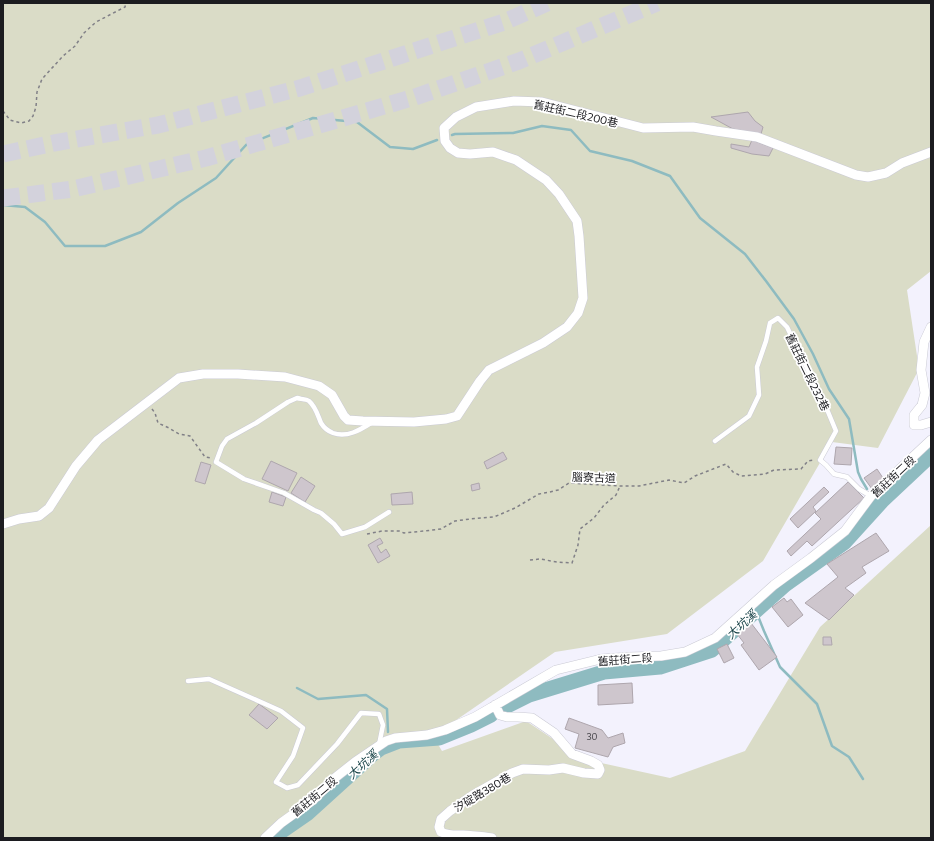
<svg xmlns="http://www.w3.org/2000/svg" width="934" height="841" font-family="Commissioner,'Noto Sans TC',sans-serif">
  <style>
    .green { fill: #dadcc7 }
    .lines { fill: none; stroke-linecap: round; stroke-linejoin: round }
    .stream { stroke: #8ebbc0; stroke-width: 2.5 }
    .river { stroke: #8ebbc0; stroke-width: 15 }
    .building { fill: #cec6cd; stroke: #aea6ad }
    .motorway-tunnel { stroke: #d3d2dc; stroke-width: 17; stroke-dasharray: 17 8; stroke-linecap: butt }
    .service-casing { stroke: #cbcbd5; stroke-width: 5.5 }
    .minor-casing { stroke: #cbcbd5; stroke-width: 10 }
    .path { stroke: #818087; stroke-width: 1.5; stroke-dasharray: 3 3; stroke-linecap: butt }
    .service { stroke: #fff; stroke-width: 4.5 }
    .minor { stroke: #fff; stroke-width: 9 }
    .labels { text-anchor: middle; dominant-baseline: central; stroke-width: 3.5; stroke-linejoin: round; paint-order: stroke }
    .number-label { font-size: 9px; fill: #48464b }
    .street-label { font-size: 11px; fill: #1c1c20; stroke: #fff }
    .water-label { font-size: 12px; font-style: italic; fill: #154045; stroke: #fff }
  </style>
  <rect width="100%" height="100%" fill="#f3f2fd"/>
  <path class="green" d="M3,3H931V271L907,290L919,369L878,448L832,442L763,561L667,634L555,652L433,736L442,751L526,721L583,759L670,778L745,751L820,627L931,525V838H3Z"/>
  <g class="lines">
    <path class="stream" d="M452,135L455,134L513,133L542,126L571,130L590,151L632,161L670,176L700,218L745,254L766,281L794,319L813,354L829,389L849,419L858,472L861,479L867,489
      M3,205L25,207L45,222L65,246H105L141,232L178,203L216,178L246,145L313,118L357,122L390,147L413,149L437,140
      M880,498L883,500
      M756,611L764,631L780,667L817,704L832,746L849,757L863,779
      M297,688L318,699L366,695L387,709L388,732"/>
    <path class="river" d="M505,707L529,695L604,672L660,667L712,650L785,585L844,543L883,500L931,455
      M272,838L308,813L373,754L381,748L399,741L439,738L471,725L491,715"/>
  </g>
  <path class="building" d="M748,112L755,121L763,127L761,134L733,129L711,117Z
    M752,140L773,148L769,156L752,154L731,148V144L749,147Z
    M836,447L852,448L851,465L834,464Z
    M503,452L507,459L487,469L484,462Z
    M271,461L297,473L288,491L262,479Z
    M201,462L211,465L205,484L195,481Z
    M877,469L885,481L872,489L864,478Z
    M301,477L315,486L305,502L291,493Z
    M848,482L864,498L812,546L807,541L791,556L787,551L821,519L815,513Z
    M479,483L480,489L472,491L471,485Z
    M824,487L829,492L813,507L816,511L798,528L790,519Z
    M272,492L286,497L283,506L269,502Z
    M412,492L413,504L392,505L391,494Z
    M876,533L889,551L862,567L866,573L845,588L854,595L829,620L805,603L838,577L827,564Z
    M380,538L383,543L377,546L381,553L386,549L390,556L378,563L368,545Z
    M784,598L787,602L791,599L803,615L788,627L772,607Z
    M751,623L777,657L759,670L741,645L744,643L737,634Z
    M823,637H831L832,645H823Z
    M727,644L734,658L724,663L717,649Z
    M632,683L633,703L598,705V685Z
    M259,704L278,718L267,729L249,715Z
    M569,718L602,730L608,738L623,733L625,743L613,747L608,757L575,748L579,734L565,729Z"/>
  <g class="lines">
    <path class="motorway-tunnel" d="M3,154L54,143L158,125L300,88L504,22L547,3
      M3,198L73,189L206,158L415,97L519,61L657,3"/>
    <defs>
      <path id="service" d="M371,423C360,430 347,438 333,433C328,431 324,428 321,423C318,416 316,407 309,401C306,399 300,399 297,398L288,402L256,423L227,439L222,446L216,462L244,479L284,493L314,510L321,513L334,524L342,534L365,527L389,512
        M715,441L749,416L759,395L757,367L766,341L770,323L778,318L787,327L826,407L836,431L820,460L826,465L834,474L847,477L859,489L871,496
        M188,681L209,679L281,711L303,728L293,756L276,782L287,788L298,785L337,744L361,713L379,714L383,725L379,745"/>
      <path id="minor" d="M931,327L924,342L921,370L925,393L922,405L914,415V425H921L931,422
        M3,524L19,519L39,516L49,508L76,466L98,440L179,378L203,374H238L285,377L319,386L332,395L344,416L348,420L363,421L414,422L446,419L457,416L480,381L489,370L543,343L567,327L578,313L583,298L579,236L577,221L559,194L546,180L516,160L493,152L470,154L458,153L450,148L445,141L444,128L456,117L476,107L514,101L542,102L643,128L693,127L716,131L757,137L856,175L868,177L886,173L902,163L931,152
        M265,838L281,823L313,800L336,777L355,762L386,741L395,738L427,735L445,730L475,717L556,670L601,659L629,657L661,656L685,652L715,638L774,585L811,558L845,531L871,496L931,440
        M492,838C482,836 473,836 463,835C454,835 450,836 441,832L439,827L441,819L450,811L473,795L512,773L523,769L549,770L563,768L584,773L598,774L600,770L598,765L591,761L572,754L554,733L532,718L518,717H507L500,715L495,705"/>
    </defs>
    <use href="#service" class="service-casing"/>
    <use href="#minor" class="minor-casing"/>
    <path class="path" d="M3,111L10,120L21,123L29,121L33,116L36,107L37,92L42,79L63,56L75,46L84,33L96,22L125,7L126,3
      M152,409L155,413L158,423L169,428L179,434L190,436L205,457L211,458
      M367,534L382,531H399L404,533L424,531L441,529L455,521L470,519L494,517L515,508L539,494L550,492L558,490L569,483L620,486H639L669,480L684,483L695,476L726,464L733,472L741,476L765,474L774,470L801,469L808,461L814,460
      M530,560L540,559L557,562L572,563L578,545L580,529L594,518L604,505L616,495L620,486"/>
    <use href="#service" class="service"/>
    <use href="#minor" class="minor"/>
  </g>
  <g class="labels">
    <g class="number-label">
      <text x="592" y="736">30</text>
    </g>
    <g class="street-label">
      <text transform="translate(576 113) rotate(13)">舊莊街二段200巷</text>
      <text transform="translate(808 372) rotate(64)">舊莊街二段232巷</text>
      <text transform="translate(893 476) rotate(-43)">舊莊街二段</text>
      <text transform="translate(594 477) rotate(2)">腦寮古道</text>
      <text transform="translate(625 659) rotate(-4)">舊莊街二段</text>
      <text transform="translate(482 792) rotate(-31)">汐碇路380巷</text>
      <text transform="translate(314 796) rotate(-40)">舊莊街二段</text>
    </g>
    <g class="water-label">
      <text transform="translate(741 624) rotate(-42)">大坑溪</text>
      <text transform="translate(362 764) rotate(-42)">大坑溪</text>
    </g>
  </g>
  <rect width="934" height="841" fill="none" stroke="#1c1c20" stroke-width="8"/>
</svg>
